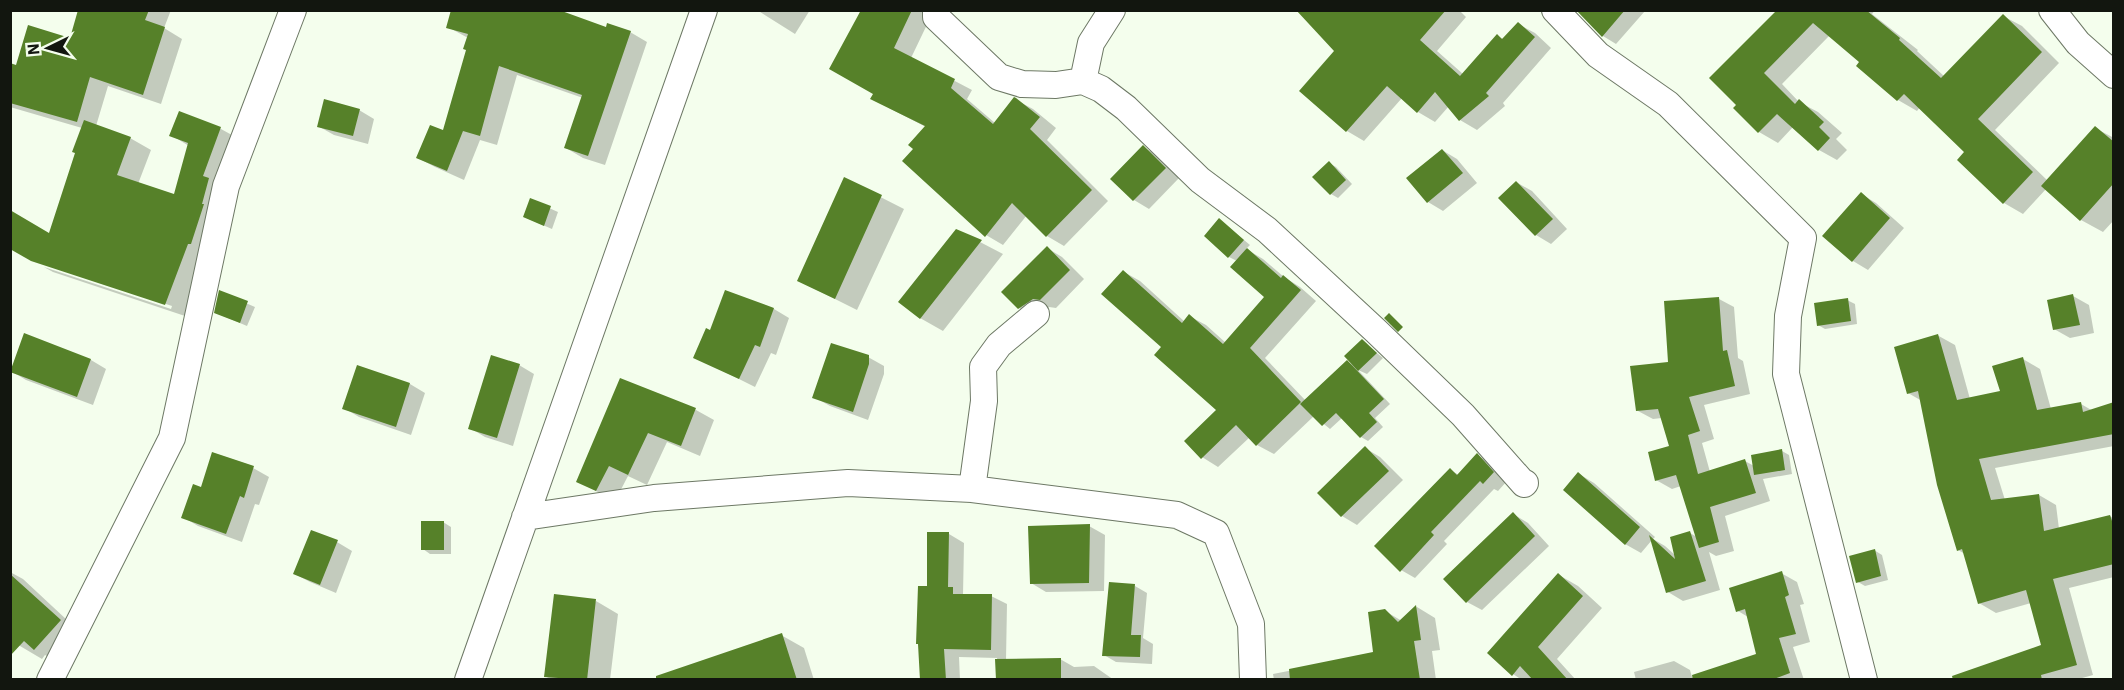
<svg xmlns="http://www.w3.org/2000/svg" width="2124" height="690" font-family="'IBM Plex Sans',sans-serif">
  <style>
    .shadow { fill: #0003 }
    .building { fill: #568129 }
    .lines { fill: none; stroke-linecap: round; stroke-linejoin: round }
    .street-casing { stroke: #6d7865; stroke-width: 28 }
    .street { stroke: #fff; stroke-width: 26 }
  </style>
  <rect width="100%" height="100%" fill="#f4feed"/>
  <path class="shadow" d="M79,10H171L164,28L182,39L161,104L108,86L96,126L130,138L151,150L138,184L175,196L189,146L171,135L179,113L221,129L241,140L185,316L53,272L44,267L171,309L172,306L31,260L50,235L76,152L82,128L10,107V65L17,67L71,40Z
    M757,10H810L795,34Z
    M863,10H934L911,58L972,90L967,99L995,123L1014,99L1033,109L1056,128L1047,140L1108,201L1064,246L1047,236L1027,215L1003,245L986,235L915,149L926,127L889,108L875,93Z
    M1312,10H1459L1466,17L1437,51L1463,74L1497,36L1503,39L1518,24L1535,33L1551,48L1503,103L1505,106L1477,130L1460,120L1449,106L1435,122L1418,112L1402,98L1364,141L1347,131L1301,90L1336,51Z
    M1594,10H1644L1645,11L1616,44L1603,36L1587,19Z
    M1786,10H1875L1872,14L1918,50L1917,51L1945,77L2003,16L2022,26L2059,63L1995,130L2048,181L2095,128L2114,138V220L2103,232L2081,220L2046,189L2023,214L2004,203L1959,160L1966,152L1920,107L1917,111L1898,100L1858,66L1861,62L1830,35L1782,84L1799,102L1818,112L1842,133L1836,139L1847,150L1837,160L1819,150L1793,127L1778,143L1759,132L1735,108Z
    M448,27L607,29L630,32L647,42L605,165L583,158L566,148L583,98L517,75L497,145L480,140L464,180L435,167L418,158L444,132L467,50L468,38Z
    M359,110L374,119L368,144L334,135L318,126Z
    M1143,147L1159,156L1180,177L1149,209L1134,200Z
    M1442,150L1457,159L1477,183L1443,211L1428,202Z
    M1329,163L1336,167L1352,184L1338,198L1331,194Z
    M845,179L904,209L857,310L799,281Z
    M1516,182L1532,191L1567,229L1551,244L1536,235L1500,198Z
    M1861,194L1876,203L1904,228L1868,270L1853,261Z
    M531,200L558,212L552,229L524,217Z
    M1220,220L1250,245L1246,249L1263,259L1284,277L1300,287L1316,301L1265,358L1306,401L1347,362L1355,366L1362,341L1383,358L1367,374L1358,370L1390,404L1375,418L1383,427L1368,441L1361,437L1342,418L1330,429L1314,416L1274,454L1257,445L1250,437L1218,467L1202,457L1218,410L1163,347L1124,272L1140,281L1185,322L1189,316L1206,325L1226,343L1266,296L1237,261L1229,257Z
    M957,230L1003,254L943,331L920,318Z
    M1047,248L1062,257L1084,279L1056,308L1049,307L1035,317L1019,308Z
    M726,291L774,309L789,318L776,355L771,353L755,387L695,357L711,332Z
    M220,292L255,307L247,326L216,313Z
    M2073,296L2089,305L2094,333L2070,338L2054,329Z
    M1719,299L1734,307L1738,358L1743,361L1750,394L1704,405L1714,439L1702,443L1710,472L1745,461L1754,466L1782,451L1789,455L1792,474L1763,479L1770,501L1725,516L1734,551L1716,556L1709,552L1720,590L1683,601L1668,592L1652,540L1641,553L1625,544L1579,474L1594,483L1655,537L1653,539L1665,546L1676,556L1690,533L1697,537L1681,486L1672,489L1656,480L1671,447L1662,418L1653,419L1638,411L1670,363Z
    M1847,300L1855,304L1857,324L1825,329L1818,325Z
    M1937,335L1955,345L1970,399L2002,393L2023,359L2040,369L2051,409L2081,404L2093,411L2114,404V446L1995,468L2005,500L2039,495L2056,505L2059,529L2110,516L2114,519V577L2069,588L2093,675L2075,680H1947L2043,646L2031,603L1996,613L1979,603L1965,554L1958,550L1922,401L1908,393Z
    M868,357L884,366V374L868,420L830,406L814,397Z
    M91,360L106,369L93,405L26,380L11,371Z
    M519,365L534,374L513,446L485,437L470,428Z
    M358,367L410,384L425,393L411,435L359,417L344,408Z
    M621,380L696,410L714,420L700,456L667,442L647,485L628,476L615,501L577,481Z
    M1365,448L1380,457L1403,480L1357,525L1342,516L1320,493Z
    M1477,455L1491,463L1507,481L1498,491L1494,489L1444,541L1447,544L1415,578L1401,570L1450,470L1459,475Z
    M253,468L269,477L259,505L255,504L242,542L198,526L183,517L202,489Z
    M1513,514L1528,523L1549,546L1482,610L1467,602Z
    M443,522L451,527V554H430L423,549Z
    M1089,526L1105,535L1104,591L1046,592L1031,583Z
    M949,534L964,543L963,595L991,596L1007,604L1006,660L1060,659L1074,667L1094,666L1114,680H997V658L959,657L960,680H921L928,587Z
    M337,542L352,551L336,593L310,582L295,574Z
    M1874,550L1882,555L1888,580L1865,586L1858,582Z
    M10,572L23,579L82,634L58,662L45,655L42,659L20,646L10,638Z
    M1781,573L1797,582L1804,604L1800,605L1810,642L1793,647L1804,680H1636L1634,672L1674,661L1690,670L1692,677L1758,655L1748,617L1738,611Z
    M1559,575L1578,586L1602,608L1557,659L1576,680H1522L1513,674Z
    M1135,586L1147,593L1143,638L1153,644L1152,664L1116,662L1104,655Z
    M596,601L618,614L610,680H552L545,676Z
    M1417,607L1435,618L1440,650L1432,651L1436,680H1274L1273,674L1375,654L1385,611L1402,621Z
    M781,635L804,648L814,680H697Z"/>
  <path class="building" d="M78,10H149L145,20L165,27L143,95L90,77L77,122L10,103V63L16,65L28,25L70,38Z
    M451,10H559L606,27L607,23L631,31L588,156L564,148L582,95L499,66L480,136L463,131L447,171L416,158L430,125L443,130L466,50L463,49L468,34L446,28Z
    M861,10H912L894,48L955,79L951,88L993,124L1014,97L1016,98L1040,117L1030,129L1092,190L1046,237L1012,203L985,237L902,161L913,149L908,145L925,126L870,99L873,94L829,69Z
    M1296,10H1446L1420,40L1460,76L1497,34L1502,39L1518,22L1535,37L1486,93L1489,96L1459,121L1435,92L1417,113L1387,86L1346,132L1299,91L1334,51Z
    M1576,10H1625L1602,37Z
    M1777,10H1866L1900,38L1899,40L1941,78L2003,14L2042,52L1978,119L2033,172L2003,204L1957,160L1964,152L1904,94L1897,101L1856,66L1859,62L1813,23L1764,73L1795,104L1799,99L1824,122L1819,127L1830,138L1818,151L1777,114L1758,133L1733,108L1736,105L1709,78Z
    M324,99L360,109L353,136L317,127Z
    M179,111L221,127L203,176L209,178L202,204H204L191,244H188L165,305L31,261L10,249V210L49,233L75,153L72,152L84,120L131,137L117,175L174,194L188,143L169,136Z
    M2095,126L2114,142V183L2080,221L2041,186Z
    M1143,145L1166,168L1133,201L1110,179Z
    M1442,149L1463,173L1427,203L1406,178Z
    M1329,161L1346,180L1330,195L1312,177Z
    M844,177L882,195L835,299L797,281Z
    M1516,181L1553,219L1535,236L1498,198Z
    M1861,192L1890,218L1852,262L1822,236Z
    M530,198L551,206L544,226L523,217Z
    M1219,218L1244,240L1228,258L1204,236Z
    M956,229L982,240L920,319L898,302Z
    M1047,246L1070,270L1040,300L1033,299L1018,309L1001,292Z
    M1247,248L1281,278L1283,275L1301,290L1250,348L1301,402L1256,446L1236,425L1201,459L1184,441L1216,410L1154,355L1161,347L1101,294L1123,270L1182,323L1189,314L1223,344L1264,297L1230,267Z
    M219,290L248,301L240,323L214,313Z
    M725,290L774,308L760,347L755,345L739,379L693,358L706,328L710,330Z
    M2073,294L2080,325L2053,330L2047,300Z
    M1719,297L1723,351L1727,350L1735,386L1689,397L1700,431L1688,435L1698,474L1745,459L1756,493L1710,507L1719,542L1699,548L1676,475L1655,481L1648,452L1669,446L1658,409L1636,411L1630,366L1668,362L1664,301Z
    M1848,298L1851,321L1817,326L1814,303Z
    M1389,313L1403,327L1398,332L1384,318Z
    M24,333L91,359L77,397L10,372Z
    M1938,334L1957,400L2000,391L1992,366L2023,357L2037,410L2081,402L2083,412L2114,402V434L1979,459L1991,500L2039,494L2044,531L2110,515L2114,527V564L2053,579L2077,665L2041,675L2042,680H1953L1952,676L2041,645L2026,590L1978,604L1962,549L1957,551L1937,485L1918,391L1907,394L1894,347Z
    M1362,339L1377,353L1358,371L1344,356Z
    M831,343L869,355V364L853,412L812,398Z
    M491,355L520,364L497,438L468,429Z
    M1347,360L1384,399L1369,413L1377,422L1360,438L1336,413L1322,426L1300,404Z
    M357,365L410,383L396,427L342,409Z
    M620,378L696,408L681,446L648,433L628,475L609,466L596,491L576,482Z
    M1365,446L1389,471L1341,517L1317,493Z
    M1782,449L1785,470L1754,475L1751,455Z
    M212,452L254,466L244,498L240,496L226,534L181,518L193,484L201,487Z
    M1477,453L1494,472L1483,484L1480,481L1431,532L1434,535L1400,572L1374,546L1450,468L1457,475Z
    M1578,472L1640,527L1625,545L1563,490Z
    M1513,512L1535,536L1466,603L1443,579Z
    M421,521H444V550H421Z
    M1090,524L1089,583L1030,584L1028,526Z
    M311,530L338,540L320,585L293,574Z
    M1690,531L1706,581L1666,593L1649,535L1675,559L1670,537Z
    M927,532H949L948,587H953V594H992L991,650L944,649L946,680H920L918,644H916L918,586H927Z
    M1875,549L1881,576L1856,583L1849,556Z
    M1782,571L1789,595L1785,597L1796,634L1779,638L1790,673L1771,680H1693L1692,675L1756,654L1745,609L1736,612L1729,588Z
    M1558,573L1583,596L1538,647L1568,680H1533L1520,666L1512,676L1487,653Z
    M10,574L61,620L34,650L24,641L10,656Z
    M1109,582L1135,584L1131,635H1141L1140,657L1102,656Z
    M554,594L596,599L587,680L544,677Z
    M1416,605L1421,640L1414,641L1420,680H1290L1289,669L1373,652L1368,612L1385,609L1398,622Z
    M782,633L797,680H656V676Z
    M1061,658V680H996L995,659Z"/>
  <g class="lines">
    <defs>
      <path id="street" d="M936,10V17L999,77L1022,84L1056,85L1083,81L1101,89L1126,108L1200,180L1267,230L1376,331L1463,415L1524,484L1525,483
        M1555,10L1598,55L1668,104L1803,238L1788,316L1786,374L1864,680
        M2052,10L2078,43L2114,75
        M1083,81L1091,43L1112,10
        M972,489L984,401L983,367L999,345L1036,314
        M525,517L654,498L848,483L972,489L1177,515L1216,533L1251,624L1253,680
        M50,680L172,438L226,186L293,10
        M468,680L704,10"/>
    </defs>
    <use href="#street" class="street-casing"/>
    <use href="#street" class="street"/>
  </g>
  <rect width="2124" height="690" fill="none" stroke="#12160f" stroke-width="24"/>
  <g transform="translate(48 48) rotate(265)" stroke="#f4feed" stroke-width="4.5" paint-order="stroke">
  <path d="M0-4.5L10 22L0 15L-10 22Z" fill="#12160f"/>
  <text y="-9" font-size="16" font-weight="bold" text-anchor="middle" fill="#12160f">N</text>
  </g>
</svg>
